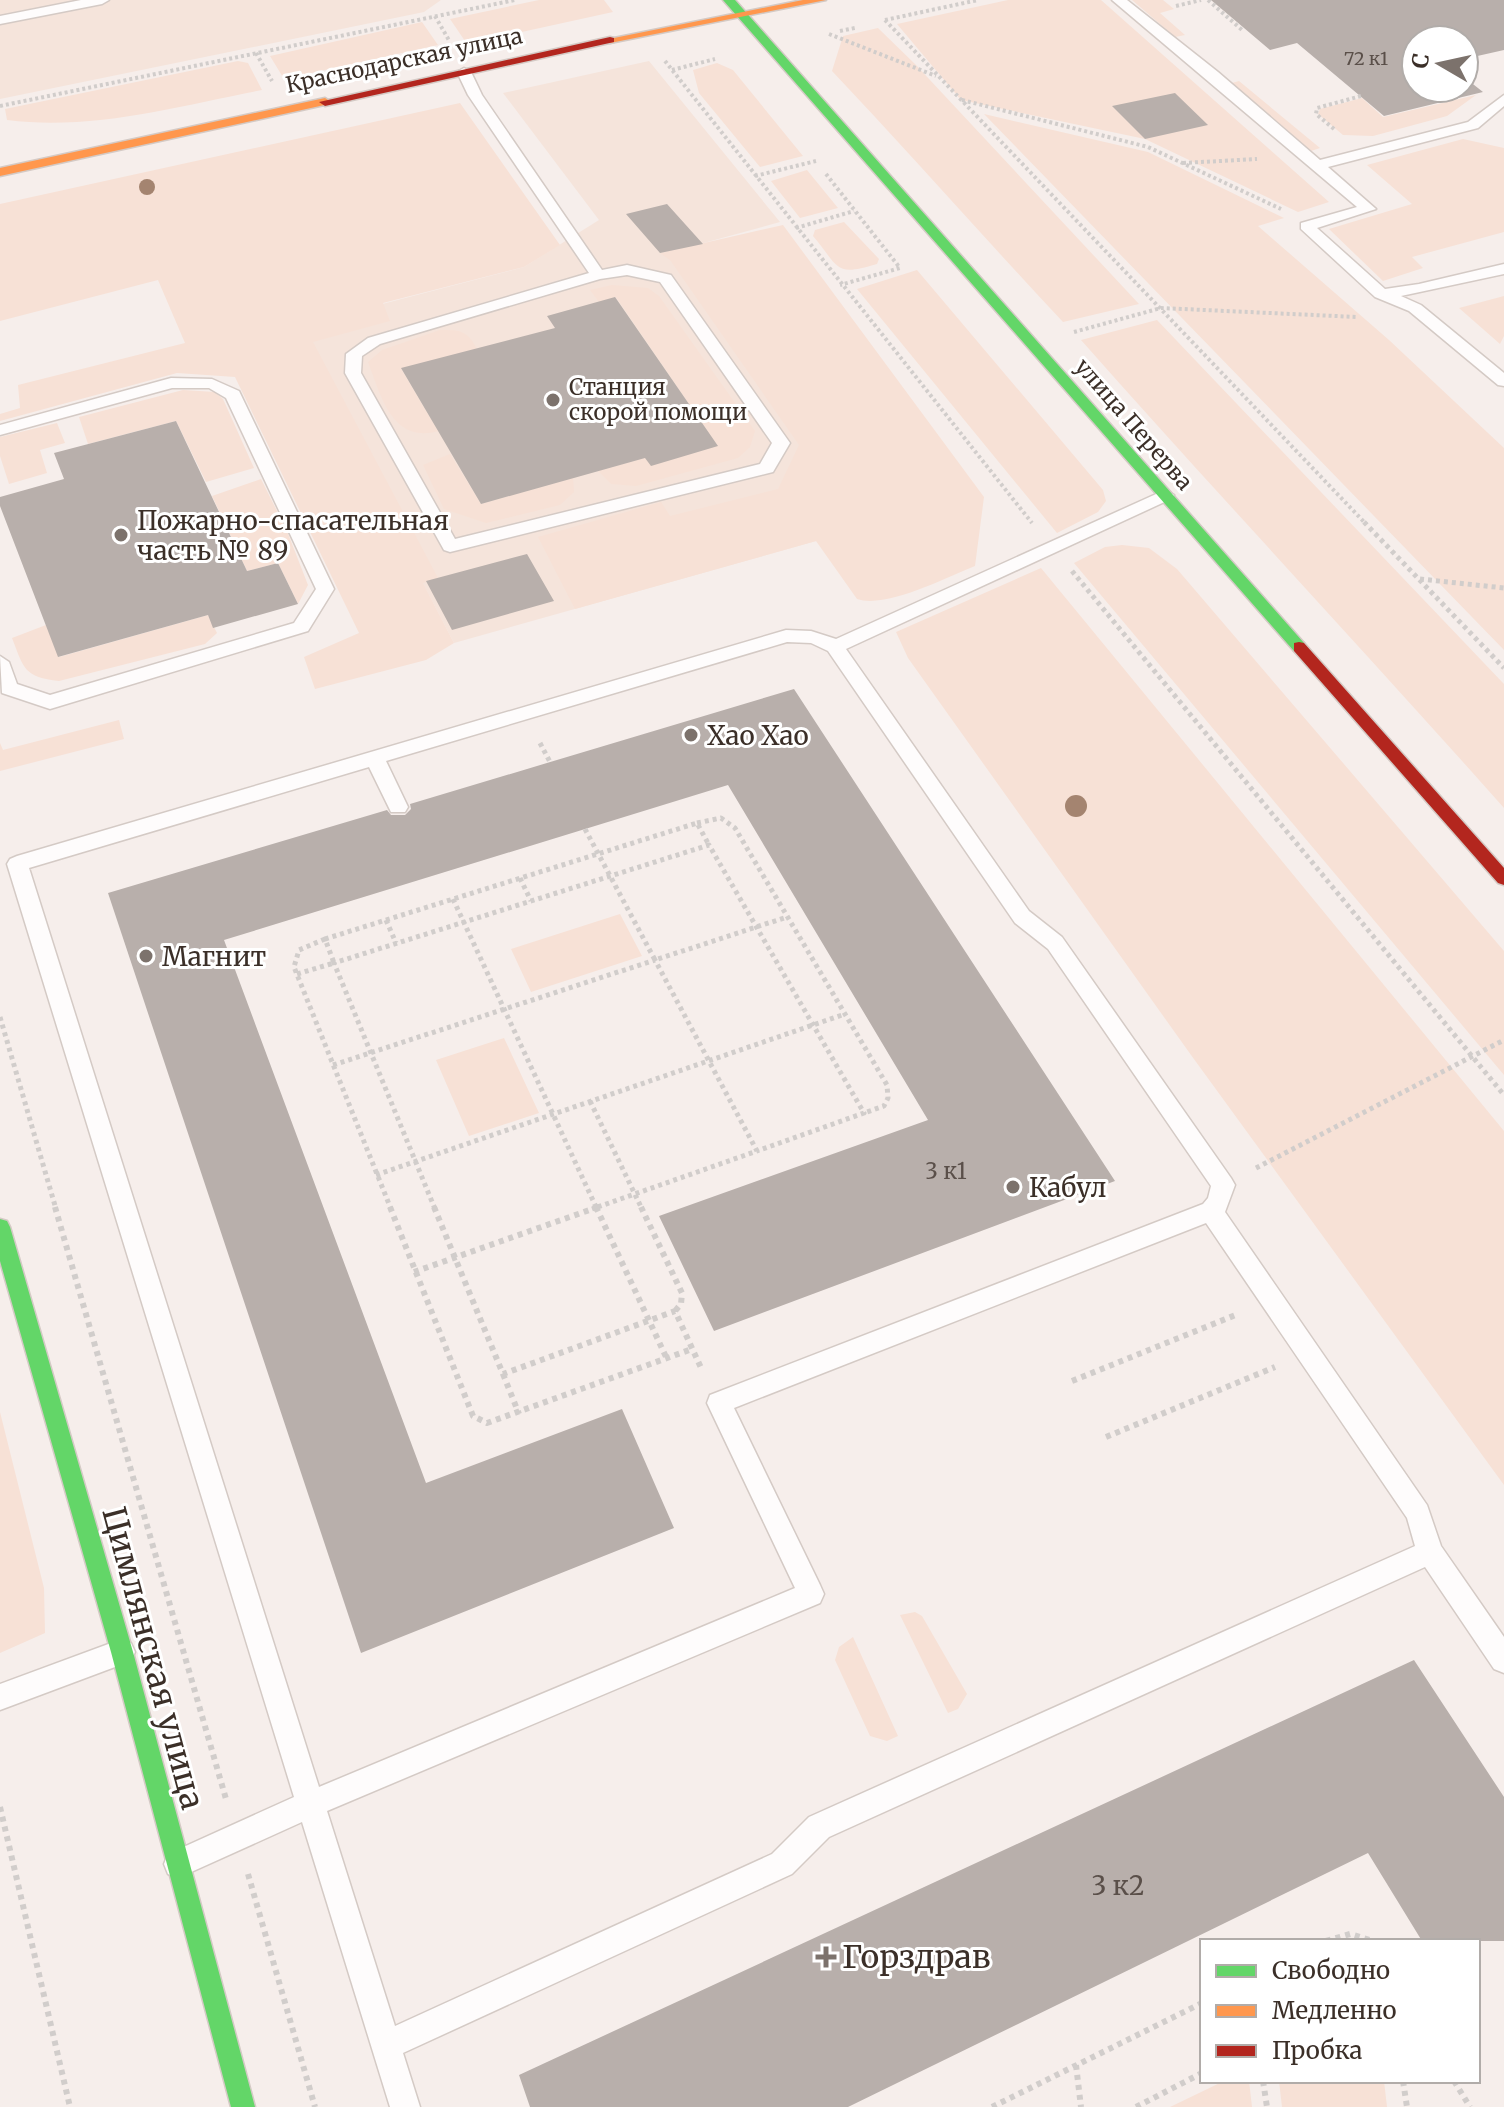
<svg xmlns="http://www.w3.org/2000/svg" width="1504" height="2107" font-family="Merriweather,serif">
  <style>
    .built { fill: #f5e4db }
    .green { fill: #f7e1d6 }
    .building { fill: #b8afab }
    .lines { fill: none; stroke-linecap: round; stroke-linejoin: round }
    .lane-casing { stroke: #d4cac5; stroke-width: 3 }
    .fast-casing { stroke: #d4cac5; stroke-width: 3 }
    .slow-casing { stroke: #d4cac5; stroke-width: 3 }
    .jam-casing { stroke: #d4cac5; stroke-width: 3 }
    .path-far2 { stroke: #d1cdcb; stroke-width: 4; stroke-dasharray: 3 3; stroke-linecap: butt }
    .path-far1 { stroke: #d1cdcb; stroke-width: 5; stroke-dasharray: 4 4; stroke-linecap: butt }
    .path { stroke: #d1cdcb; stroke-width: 6; stroke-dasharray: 5 5; stroke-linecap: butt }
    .lane { fill: #fefcfc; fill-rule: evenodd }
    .fast { fill: #63d668; fill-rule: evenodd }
    .slow { fill: #ff974d; fill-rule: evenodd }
    .jam { fill: #b3261e; fill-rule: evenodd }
    .tree { fill: #a48470 }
    .poi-dot { fill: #7c726c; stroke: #fff; stroke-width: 3 }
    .labels { text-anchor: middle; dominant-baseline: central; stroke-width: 6; stroke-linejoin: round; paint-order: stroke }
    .far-number-label { font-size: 18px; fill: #5a4f49 }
    .far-street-label { font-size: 22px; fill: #3b2f28; stroke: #fff }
    .far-poi-label { font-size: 22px; fill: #3b2f28; stroke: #fff; text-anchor: start }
    .number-label { font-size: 22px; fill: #5a4f49 }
    .poi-label { font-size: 26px; fill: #3b2f28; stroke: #fff; text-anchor: start }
    .near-number-label { font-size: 26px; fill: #5a4f49 }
    .near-street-label { font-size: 32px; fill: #3b2f28; stroke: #fff }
    .near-poi-label { font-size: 32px; fill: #3b2f28; stroke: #fff; text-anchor: start }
  </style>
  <rect width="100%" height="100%" fill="#f6eeeb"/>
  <path class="built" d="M0,0H441L424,12L0,99Z
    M649,61L780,222L689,247L837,451L816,541L454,643L290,328L524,267L599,220L503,93Z"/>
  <path class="green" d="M539,0H604L613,12L467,44L450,19Z
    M1008,0H1101L1329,202L1298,212L1145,139L961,100L897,24Z
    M1132,0H1163L1174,9L1160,13L1185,35L1175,37Z
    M422,22L438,45L284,79L270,56Z
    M878,28L916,65L1139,304L1063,322C985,239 910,153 832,71L843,36Z
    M238,61L248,63L262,90C178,106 93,131 7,120L5,109Z
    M717,63L733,70L803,156L760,167L699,93L693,70Z
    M1239,81L1320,148L1311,151L1232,83Z
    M1476,95L1447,116L1373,136L1343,135L1318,114L1320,109L1362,98L1383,117Z
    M460,103L560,245L524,267L383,303L390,321L313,342L438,578L423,583L454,643L426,660L315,689L304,657L359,633L235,377L177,373L0,421V414L20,408L18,385L185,343L158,280L0,321V204Z
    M984,114L1148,152L1284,218L1258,226L1389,340L1504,448V650Z
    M1463,139L1504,148V232L1412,257L1423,268L1383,281L1329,229L1412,204L1367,165Z
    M807,170L838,208L800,218L771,181Z
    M844,222L879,259L877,264C834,277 840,268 813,236L815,230Z
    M783,225L984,497L975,566C947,577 886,609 857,599L816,541L575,609L538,537L661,502L670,516L778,489L799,445L670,260L660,253Z
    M917,270L1103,490L1106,501L1098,512L1057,533L857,289Z
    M612,285L648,288L659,296L755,431L750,447L738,458L636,486L611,484L598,471L645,458L717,445L616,297L599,302L590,290Z
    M1504,296V336L1500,344L1459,308Z
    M1157,320L1504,684V808C1364,650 1220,497 1081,340Z
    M440,330C460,330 467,330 477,349L401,369L438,431C392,444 381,396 368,362L382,350Z
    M183,390L215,392L223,399L254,468L206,482L176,421L88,444L79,417Z
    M57,423L65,443L40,450L47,473L9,484L0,456V437Z
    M450,454L481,504L573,478L574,492L560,505L486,523L444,509L423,465Z
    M261,479L287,531L308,585L298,604L278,563L247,571L212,496Z
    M1122,545L1149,548L1177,569L1504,951V1075L1074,563L1105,547Z
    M1041,568L1504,1131V1485L1191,1055L908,658L896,632Z
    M208,615L217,633L205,644L59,681C24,677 24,669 12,638L46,625L59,657Z
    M119,720L124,739L0,771V743L3,750Z
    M620,914L642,956L531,992L511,949Z
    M504,1038L539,1113L469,1136L436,1060Z
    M0,1412L44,1588L45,1633L0,1653Z
    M915,1612L922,1616L967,1694L958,1709L948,1713L900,1615Z
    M853,1637L898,1736L887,1741L870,1736L835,1660L839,1647Z
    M1224,2081H1249L1252,2107H1170Z
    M1279,2081H1384L1387,2107H1282Z"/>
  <path class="building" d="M1211,0H1504V50L1464,59V40H1416V88H1464V77L1483,92L1384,116L1297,43L1270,50Z
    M1175,93L1208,125L1145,139L1112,106Z
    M667,204L703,244L660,253L626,214Z
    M615,297L718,446L651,466L645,458L481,504L401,368L555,328L547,316Z
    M176,421L247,571L278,563L298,604L213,628L208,615L58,657L0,506V497L64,479L54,453Z
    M527,554L554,601L452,630L426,581Z
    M794,689L1115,1181L714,1331L659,1216L928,1120L728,785L224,940L426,1483L622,1409L674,1528L361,1653L108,893L387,810L391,815H405L411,809L410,804Z
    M1414,1660L1504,1797V1941H1422L1368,1853L848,2107H530L519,2075Z"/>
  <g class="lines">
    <defs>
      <path id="lane" d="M81,0H109L102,4L0,24V16Z
        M1112,0H1127L1218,72L1320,160L1468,122L1504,95V106L1478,128L1328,167L1376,209L1317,228L1385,289L1419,284L1504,264V274L1401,296L1421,305L1504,373V386L1498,385L1409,311L1375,297L1301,229V223L1357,207Z
        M464,68L471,72L482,95L602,270L627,265L671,275L790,443L773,472L450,552L444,550L345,373L346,354L368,338L589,273L468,95L457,72ZM627,275L660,282L772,443L760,464L455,539L361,373L362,356L380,344L600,279Z
        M171,378L212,379L239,391L334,589L308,631L50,709L2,693L0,656L9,662L17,684L50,695L294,623L316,589L226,398L209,388H172L0,435V425Z
        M1165,490L1174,495L1171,499L846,649L1029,911L1062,937L1231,1178L1235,1185L1225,1212L1427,1505L1441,1546L1504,1637V1673L1494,1669L1425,1567L829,1837L792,1874L403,2053L420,2107H390L302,1822L178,1878L168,1874L164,1864L168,1854L294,1797L7,864L10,859L17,856L786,630L811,631L836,639ZM787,642L811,643L828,651L1015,923L1048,949L1211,1186L1208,1198L1203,1204L710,1395L707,1403L795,1588L319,1787L29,868L369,767L391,812H405L408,807L386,761ZM1206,1223L1407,1518L1415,1546L809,1817L772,1854L395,2026L327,1811L820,1603L824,1594L820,1585L734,1408Z
        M122,1639L131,1643L135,1652L131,1661L0,1710V1684Z"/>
      <path id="fast" d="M723,0H735L1304,643V651H1294Z
        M0,1219L7,1221L10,1227L133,1652L255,2107H231L111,1652L0,1261Z"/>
      <path id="slow" d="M803,0H826L610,43L604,40Z
        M325,98L331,102L329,104L0,176V168Z"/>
      <path id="jam" d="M610,37L614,38V42L325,106L319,102Z
        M1299,642L1304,643L1504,868V885L1498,883L1294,651V643Z"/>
    </defs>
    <use href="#lane" class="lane-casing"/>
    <use href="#fast" class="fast-casing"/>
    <use href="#slow" class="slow-casing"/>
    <use href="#jam" class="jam-casing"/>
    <path class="path-far2" d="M1208,0L1242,30
      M1176,6L1201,0
      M435,16L450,42
      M885,20L1366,524
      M885,20L978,0
      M840,31L855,28
      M829,34L936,76
      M256,53L272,81
      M665,61L1032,523
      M672,70L715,59
      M962,100L1148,147L1281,209
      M0,106L515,0
      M1334,129L1316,114L1317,108L1361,96
      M1183,163L1257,159
      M826,174L900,268L840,285
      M755,176L816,161
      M796,228L854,211
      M1074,332L1161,308L1357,317"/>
    <path class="path-far1" d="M1364,522L1504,668
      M1072,571L1504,1095
      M1420,579L1504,588
      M540,743L550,762
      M697,823L721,818L735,828L887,1085L888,1098L884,1106L864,1113
      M585,829L655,960L787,917
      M520,878L531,901
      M453,899L597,1209
      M386,920L396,943
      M325,939L299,950L294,967L391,1209
      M297,974L334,963L325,939L697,823L709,845
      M0,1017L56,1209
      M333,1065L655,960L757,1151L592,1209
      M590,1101L642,1209
      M1256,1168L1504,1040
      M376,1175L845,1014
      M435,1209L334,963L709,845L864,1113L757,1151"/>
    <path class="path" d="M55,1207L226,1799
      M390,1207L473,1416L487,1423L692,1349
      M434,1207L503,1374L675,1311L702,1370
      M596,1207L667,1359
      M641,1207L682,1293L681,1304L675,1311
      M414,1272L598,1207
      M503,1374L519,1414
      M1072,1381L1238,1314
      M1106,1437L1275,1367
      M0,1807L70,2107
      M248,1874L315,2107
      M1326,1941L1350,1934L1373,1941
      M1076,2065L1081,2107
      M1263,2081L1267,2107
      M1403,2081L1407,2107
      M1454,2081L1470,2107
      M992,2107L1202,2003
      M1136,2107L1202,2073"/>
    <use href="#lane" class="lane"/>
    <use href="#fast" class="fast"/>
    <use href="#slow" class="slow"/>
    <use href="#jam" class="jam"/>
  </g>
  <g class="tree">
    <circle cx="147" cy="187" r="8"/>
    <circle cx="1076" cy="806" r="11"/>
  </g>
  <g class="poi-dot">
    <circle cx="553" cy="400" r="8"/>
    <circle cx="121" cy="535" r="8"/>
    <circle cx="691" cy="735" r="8"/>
    <circle cx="146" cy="956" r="8"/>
    <circle cx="1013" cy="1187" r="8"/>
    <path d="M822 1945h8v8h8v8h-8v8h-8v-8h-8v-8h8z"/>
  </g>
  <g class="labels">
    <g class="far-number-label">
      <text x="1366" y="58">72 к1</text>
    </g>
    <g class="far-street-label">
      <text transform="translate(404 60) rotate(-12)">Краснодарская улица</text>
      <text transform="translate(1134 424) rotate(49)">улица Перерва</text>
    </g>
    <g class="far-poi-label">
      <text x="569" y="387">Станция<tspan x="569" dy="25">скорой помощи</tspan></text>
    </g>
    <g class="number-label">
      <text x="946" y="1171">3 к1</text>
    </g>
    <g class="poi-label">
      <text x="137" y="520">Пожарно-спасательная<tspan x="137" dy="30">часть № 89</tspan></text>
      <text x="707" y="735">Хао Хао</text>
      <text x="162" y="956">Магнит</text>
      <text x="1029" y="1187">Кабул</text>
    </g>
    <g class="near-number-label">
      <text x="1118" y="1885">3 к2</text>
    </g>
    <g class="near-street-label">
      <text transform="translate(153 1658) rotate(75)">Цимлянская улица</text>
    </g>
    <g class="near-poi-label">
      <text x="842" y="1957">Горздрав</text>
    </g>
  </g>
  <rect x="1200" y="1939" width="280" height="144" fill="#ffffff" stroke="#b1aca9" stroke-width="2"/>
  <rect x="1216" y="1965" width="40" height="12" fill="#63d668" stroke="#b1aca9" stroke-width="2"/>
  <text x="1272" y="1979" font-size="24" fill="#3b2f28">Свободно</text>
  <rect x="1216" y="2005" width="40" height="12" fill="#ff974d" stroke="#b1aca9" stroke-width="2"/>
  <text x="1272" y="2019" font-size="24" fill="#3b2f28">Медленно</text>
  <rect x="1216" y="2045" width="40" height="12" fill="#b3261e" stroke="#b1aca9" stroke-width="2"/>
  <text x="1272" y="2059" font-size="24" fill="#3b2f28">Пробка</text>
  <g transform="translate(1440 64) rotate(279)"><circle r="38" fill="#ffffff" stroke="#b1aca9" stroke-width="2"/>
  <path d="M0-6L14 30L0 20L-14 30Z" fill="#7c726c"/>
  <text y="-12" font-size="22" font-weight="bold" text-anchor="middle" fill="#3b2f28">С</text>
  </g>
</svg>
